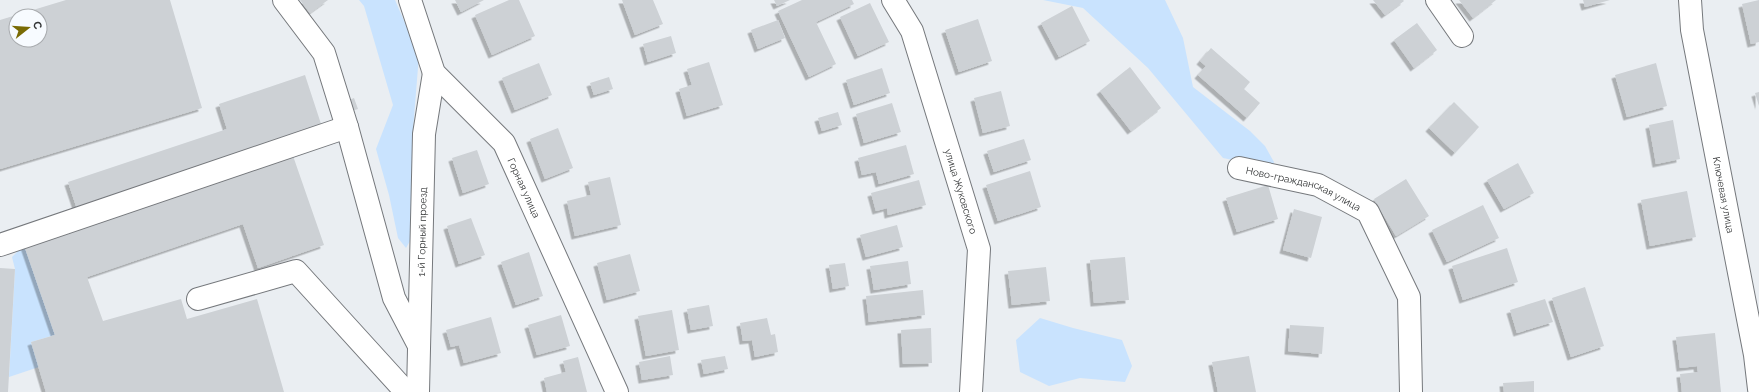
<svg xmlns="http://www.w3.org/2000/svg" width="1759" height="392" font-family="Raleway,sans-serif">
  <style>
    .green { fill: #c9e3fe }
    .building { fill: #cdd1d5; fill-rule: evenodd; filter: url(#shadow) }
    .lines { fill: none; stroke-linecap: round; stroke-linejoin: round }
    .minor-casing { stroke: #75787c; stroke-width: 24 }
    .minor { stroke: #fff; stroke-width: 22 }
    .labels { text-anchor: middle; dominant-baseline: central; stroke-width: 3; stroke-linejoin: round; paint-order: stroke }
    .street-label { font-size: 10px; fill: #323435; stroke: #f7fbff }
  </style>
  <defs>
    <filter id="shadow"><feDropShadow dx="-3.5" dy="3.5" stdDeviation="0" flood-color="#0004"/></filter>
  </defs>
  <rect width="100%" height="100%" fill="#eaeef2"/>
  <path class="green" d="M359,0H395L419,55L413,130L414,234L406,248L398,238L389,195L376,149L393,105L364,6Z
    M1043,0H1165L1183,38L1193,87L1250,131L1265,146L1274,162L1272,168L1223,158L1148,68L1083,8Z
    M24,245L55,335L31,342L39,367L9,377L15,269L12,257Z
    M1040,318L1073,328L1122,340L1132,366L1125,382L1080,378L1049,386L1020,372L1016,340Z"/>
  <path class="building" d="M66,0H170L202,108L0,169V20ZM16,16H40V40H16Z
    M300,0H328L310,13Z
    M455,0H484L461,12Z
    M509,0H519L535,36L492,55L475,15Z
    M622,0H653L663,24L635,35Z
    M774,0H790L777,6Z
    M802,0H852L854,4L816,22L836,64L809,77L778,11Z
    M1373,0H1403L1404,1L1385,15Z
    M1459,0H1496L1473,18Z
    M1583,0H1610L1585,7Z
    M1759,0V42L1751,44L1742,4Z
    M870,3L889,42L858,56L840,17Z
    M1072,6L1090,41L1059,57L1041,23Z
    M978,19L992,61L959,72L945,30Z
    M778,20L785,38L758,49L751,30Z
    M1417,23L1437,50L1414,68L1394,40Z
    M671,36L676,53L648,62L643,44Z
    M1211,48L1250,82L1244,89L1260,103L1247,118L1198,75L1206,66L1200,61Z
    M709,62L723,105L687,116L679,89L692,85L687,69Z
    M539,63L552,95L515,110L502,78Z
    M1656,63L1667,106L1627,117L1615,75Z
    M1130,67L1161,108L1131,131L1100,91Z
    M882,68L890,93L854,105L846,80Z
    M305,75L322,127L77,209L68,182L227,129L219,104Z
    M609,77L613,89L594,95L590,83Z
    M1001,91L1010,126L983,133L974,98Z
    M1759,92V106L1755,93Z
    M354,98L358,109L348,112L344,102Z
    M1454,102L1479,127L1455,153L1429,128Z
    M892,103L901,132L864,143L856,114Z
    M838,112L842,125L822,131L818,118Z
    M1673,120L1680,159L1656,164L1649,125Z
    M558,128L573,168L545,179L530,139Z
    M1024,139L1031,160L994,172L987,151Z
    M906,145L914,174L879,184L876,172L862,175L858,158Z
    M477,150L489,184L463,193L452,158Z
    M292,153L324,245L258,268L243,224L87,277L103,321L181,299L187,319L257,299L284,392H46L31,342L55,335L24,245Z
    M1518,163L1534,193L1504,209L1487,180Z
    M1030,171L1041,207L998,221L986,185Z
    M610,177L621,225L575,236L567,201L591,195L588,182Z
    M1406,179L1429,216L1396,236L1374,199Z
    M919,180L926,205L888,215L887,208L876,211L871,193Z
    M1268,185L1278,219L1237,232L1226,198Z
    M1687,191L1696,237L1650,246L1641,200Z
    M1483,205L1499,238L1447,262L1432,230Z
    M1294,209L1322,217L1311,258L1283,250Z
    M471,218L485,255L459,264L447,226Z
    M897,225L903,247L866,257L860,235Z
    M1507,248L1518,282L1463,300L1452,266Z
    M529,252L543,296L516,305L501,262Z
    M630,254L640,291L607,300L597,263Z
    M1125,257L1129,300L1094,303L1090,260Z
    M908,261L911,284L874,290L870,266Z
    M845,263L849,286L833,289L829,265Z
    M1046,267L1050,301L1012,305L1008,271Z
    M0,268L15,269L8,392H0Z
    M1585,287L1604,346L1571,357L1552,298Z
    M923,290L925,315L869,322L866,296Z
    M1545,299L1553,322L1517,333L1510,310Z
    M709,305L713,326L691,330L687,309Z
    M672,310L679,350L646,356L638,316Z
    M561,315L570,346L537,355L528,325Z
    M491,317L501,353L464,363L459,345L451,347L446,330Z
    M767,318L771,335L775,334L778,352L755,357L752,340L743,341L740,323Z
    M1290,325L1324,327L1322,354L1288,351Z
    M931,328L932,363L903,364L901,330Z
    M1715,333L1721,392H1682L1680,374L1698,372L1697,366L1680,368L1676,337Z
    M670,356L673,375L642,380L639,362Z
    M725,356L728,369L704,374L701,360Z
    M1249,356L1256,392H1218L1212,362Z
    M578,357L587,392H547L544,378L566,372L563,361Z
    M1534,381V392H1504L1503,383Z"/>
  <g class="lines">
    <defs>
      <g id="minor">
        <path d="M284,0L324,53L347,127"/>
        <path id="s1" d="M410,0L434,73L504,143L617,392"/>
        <path id="s2" d="M893,0L912,31L979,249L971,392"/>
        <path d="M1437,0L1462,36"/>
        <path id="s3" d="M1690,0L1692,30L1755,355L1759,389"/>
        <path id="s4" d="M1239,168L1318,185L1368,212L1409,297L1411,392"/>
        <path d="M0,245L347,127L394,298L418,344"/>
        <path d="M198,299L296,271L406,392"/>
        <path id="s5" d="M418,392L424,134L434,73"/>
      </g>
    </defs>
    <use href="#minor" class="minor-casing"/>
    <use href="#minor" class="minor"/>
  </g>
  <g class="labels">
    <g class="street-label">
      <text stroke="none"><textPath href="#s1" startOffset="225">Горная улица</textPath></text>
      <text stroke="none"><textPath href="#s4" startOffset="68">Ново-гражданская улица</textPath></text>
      <text stroke="none"><textPath href="#s2" startOffset="204">улица Жуковского</textPath></text>
      <text stroke="none"><textPath href="#s3" startOffset="198">Ключевая улица</textPath></text>
      <text stroke="none"><textPath href="#s5" startOffset="160">1-й Горный проезд</textPath></text>
    </g>
  </g>
  <g transform="translate(28 28) rotate(73)"><circle r="19" fill="#f7fbff" stroke="#a8abae"/>
  <path d="M0-3L7 15L0 10L-7 15Z" fill="#796b04"/>
  <text y="-6" font-size="11" font-weight="bold" text-anchor="middle" fill="#323435">С</text>
  </g>
</svg>
